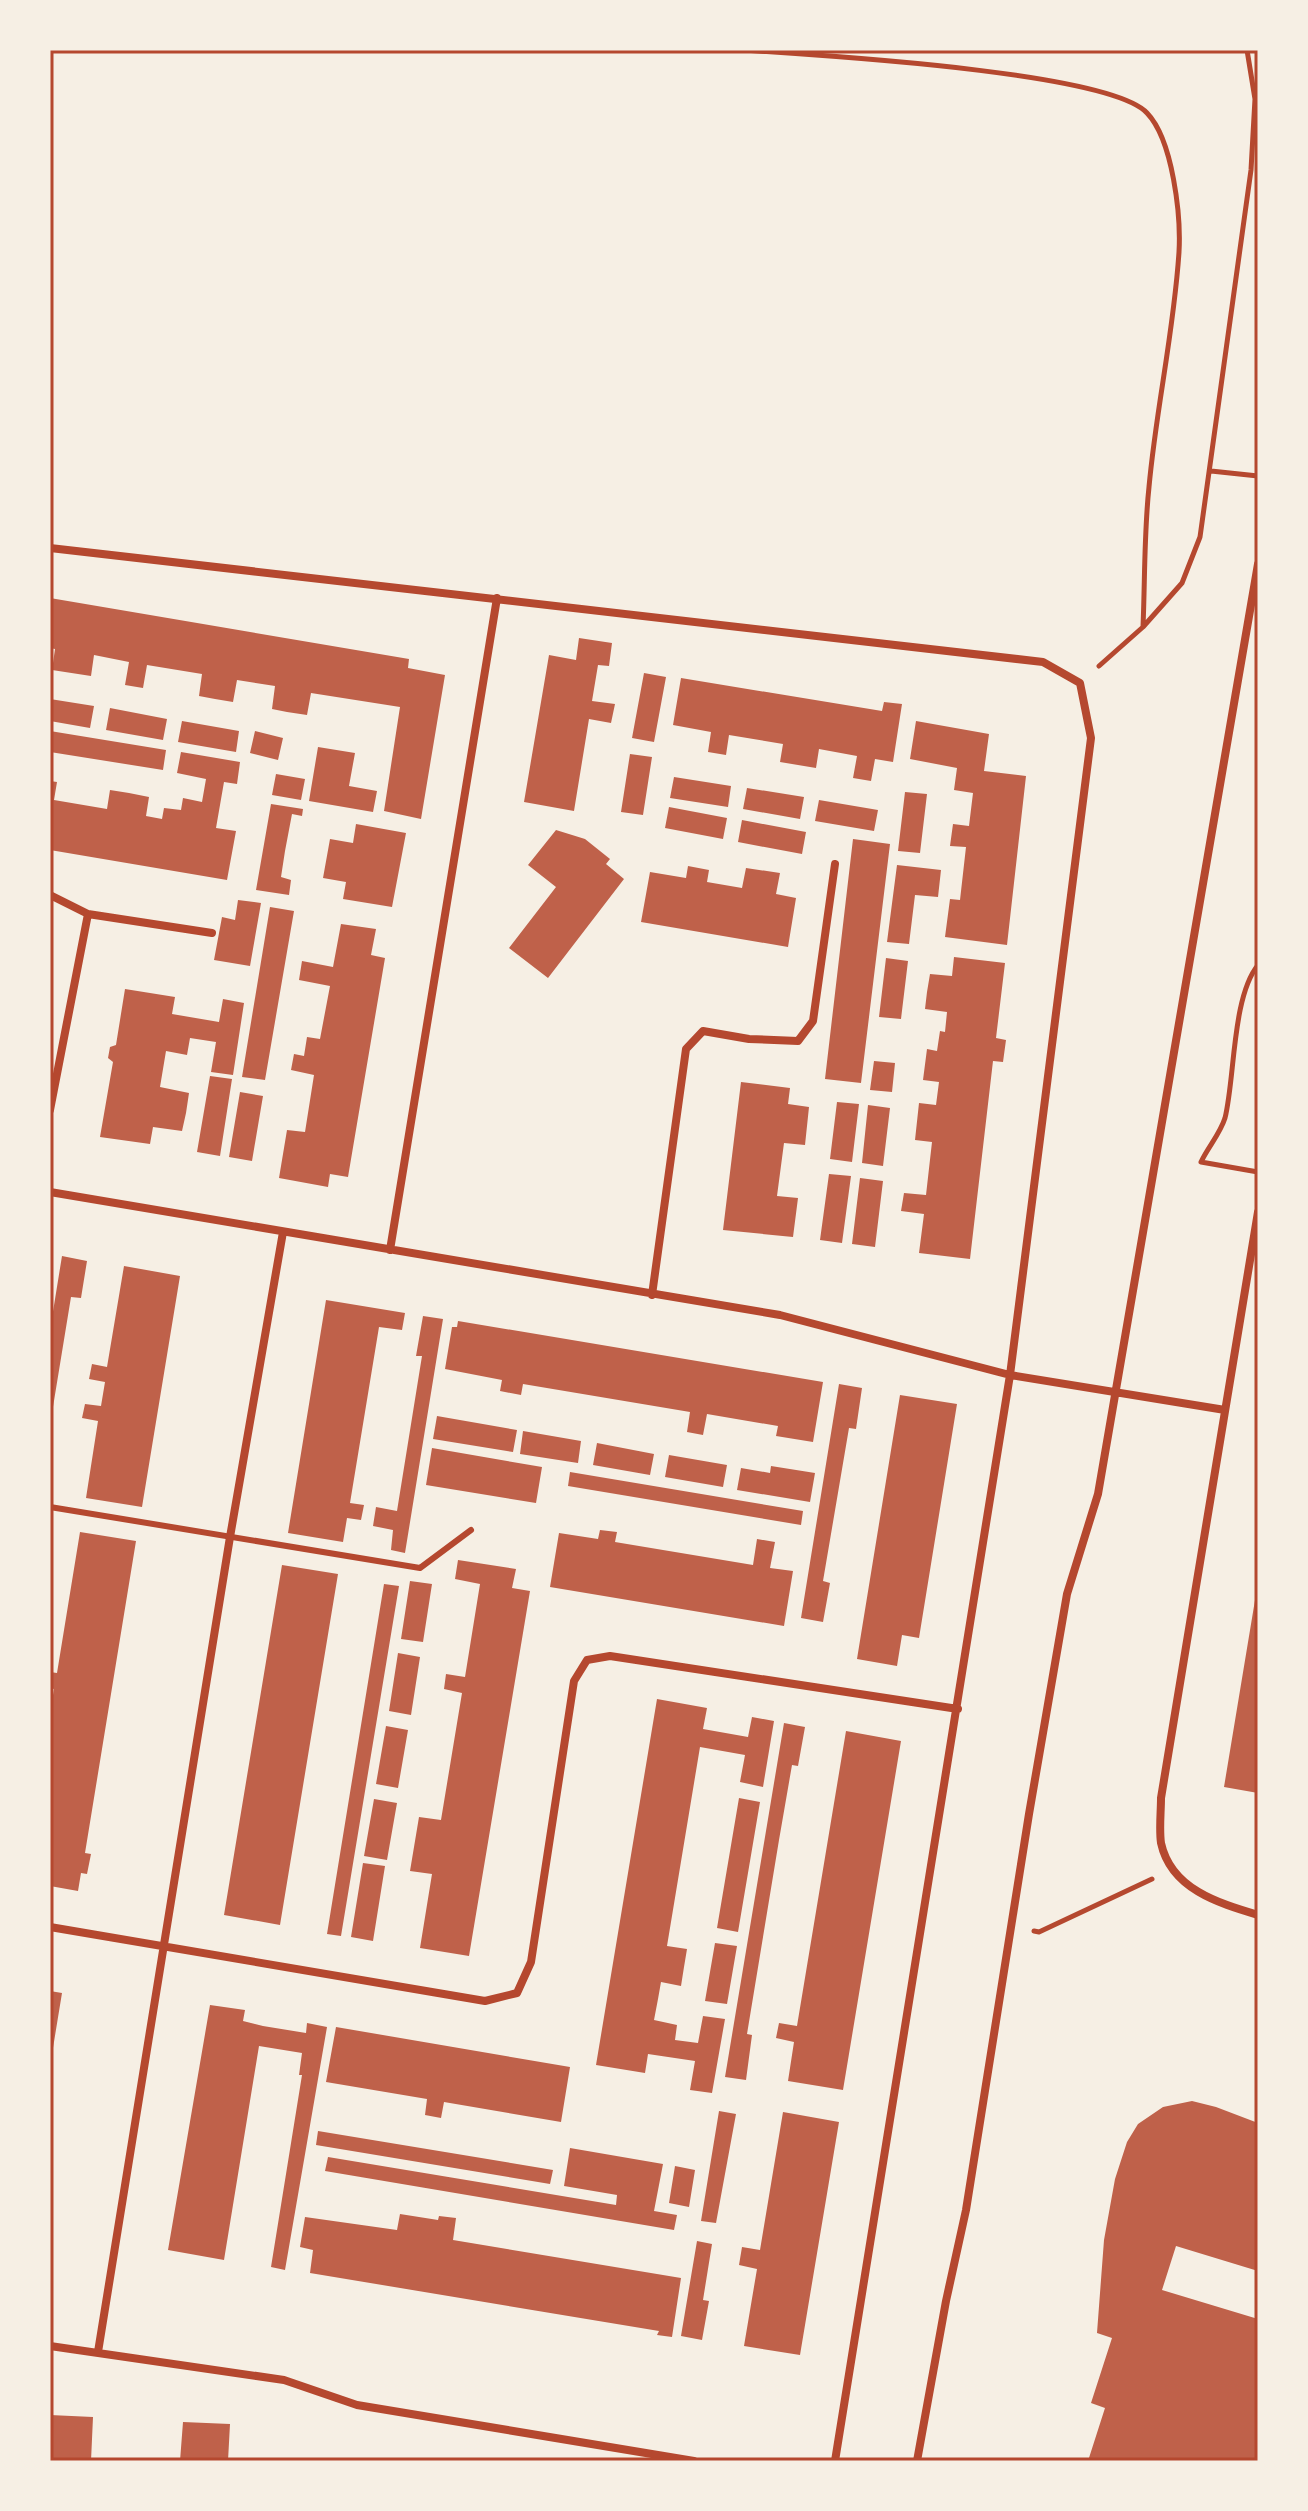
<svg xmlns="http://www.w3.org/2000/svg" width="1308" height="2511" font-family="'Titillium Web',sans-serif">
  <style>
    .building { fill: #bf614a }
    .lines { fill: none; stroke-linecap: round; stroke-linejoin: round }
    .path { stroke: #b5482f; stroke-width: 5 }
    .service { stroke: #b5482f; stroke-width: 6 }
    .minor { stroke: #b5482f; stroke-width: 8 }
    .neatline { fill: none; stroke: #b5482f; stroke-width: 3 }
  </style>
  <rect width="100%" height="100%" fill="#f6efe4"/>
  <path class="building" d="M50,598L409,659L408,668L445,675L421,819L384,811L400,707L311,693L307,715L287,712L272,709L275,686L237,680L233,702L215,699L199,696L202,674L147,665L143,688L125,685L129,662L94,655L91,676L52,670L55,649L50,648Z
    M579,638L612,643L609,666L598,665L592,701L615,704L611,723L589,719L574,811L524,802L549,655L576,660Z
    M644,673L666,677L654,742L632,738Z
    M681,678L882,711L884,702L902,704L893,762L875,759L871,781L853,778L857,756L819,749L816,768L780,762L783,744L729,735L726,755L708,752L711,732L673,725Z
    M50,699L94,706L90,728L50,721Z
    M110,708L167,719L163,740L106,730Z
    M182,721L239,731L236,752L178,742Z
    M916,721L989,734L984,771L1026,776L1007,945L945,937L950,899L960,900L966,847L950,846L953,824L969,826L973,793L954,790L957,768L910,759Z
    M50,731L166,750L163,770L50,752Z
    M255,731L283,738L278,760L250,753Z
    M318,747L355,753L349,786L377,791L373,812L309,801Z
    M181,752L240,762L237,784L224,782L216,828L236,831L227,880L50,850V781L57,782L54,800L107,809L110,790L129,793L149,797L146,816L162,819L164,808L181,810L183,798L202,802L206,779L177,773Z
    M630,754L652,757L643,815L621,812Z
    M276,774L305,779L301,800L272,795Z
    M674,777L731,786L728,807L670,798Z
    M747,788L804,797L800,819L743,809Z
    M905,792L927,794L920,853L898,851Z
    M819,800L878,810L874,831L815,821Z
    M271,804L303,809L302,816L292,814L285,851L281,877L291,880L289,895L256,890Z
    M669,807L727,818L723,839L665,828Z
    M742,820L806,832L802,854L738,842Z
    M356,824L406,833L392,907L343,899L346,882L323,878L330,839L353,843Z
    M556,830L585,839L610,859L606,864L624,879L548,978L509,948L556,887L528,865Z
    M853,839L890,844L861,1083L825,1079Z
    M897,865L941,870L938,897L915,895L909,944L887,942Z
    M688,866L709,870L707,882L742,888L746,868L780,873L776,894L796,898L788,947L641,922L650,872L686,878Z
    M238,900L261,903L250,966L214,960L222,917L235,920Z
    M270,907L294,911L265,1080L242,1077Z
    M341,924L376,929L371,955L385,958L348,1177L330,1174L328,1187L279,1178L287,1130L305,1132L314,1075L291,1070L294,1054L304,1056L307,1037L320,1039L330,986L299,980L302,961L333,967Z
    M954,957L1005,963L996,1038L1006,1040L1003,1062L993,1061L970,1259L919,1253L924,1214L901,1211L904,1193L926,1195L932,1142L915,1140L919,1103L936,1105L939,1082L923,1080L927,1049L937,1051L940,1031L945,1032L947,1012L925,1009L927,992L930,974L952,976Z
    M886,958L908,961L901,1019L879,1017Z
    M125,989L175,997L172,1014L219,1022L223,999L244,1003L233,1075L211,1072L216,1042L190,1038L187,1055L166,1051L160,1087L189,1093L186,1113L182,1131L153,1127L150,1144L100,1137L113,1062L108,1058L110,1047L116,1045Z
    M874,1061L895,1063L892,1092L870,1090Z
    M210,1076L232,1079L220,1156L197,1152Z
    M741,1082L790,1088L788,1104L809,1107L805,1145L784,1143L777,1196L798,1198L793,1237L723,1230Z
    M240,1092L263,1096L252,1161L229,1157Z
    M837,1102L859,1104L852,1162L830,1159Z
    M868,1105L890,1108L883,1166L862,1163Z
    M829,1174L851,1176L842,1243L820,1240Z
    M860,1178L883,1181L875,1247L852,1244Z
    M62,1256L87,1261L81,1298L71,1297L52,1413L50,1330Z
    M124,1266L180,1276L142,1507L86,1498L98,1421L82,1418L85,1404L101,1406L105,1382L89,1379L92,1364L107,1367Z
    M326,1300L405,1313L402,1330L379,1327L350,1503L364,1505L361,1520L347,1518L343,1542L288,1533Z
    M423,1316L443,1319L405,1553L391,1550L393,1530L373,1526L376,1507L397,1511L422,1356H416Z
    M458,1321L823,1382L813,1442L776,1436L778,1426L707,1414L703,1435L687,1432L690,1412L523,1384L521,1395L500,1391L502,1380L445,1369L452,1327H457Z
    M839,1384L862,1388L856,1429L849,1428L823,1581L830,1583L823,1622L801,1618Z
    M900,1395L957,1404L919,1638L902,1635L897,1666L857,1659Z
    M437,1416L517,1430L513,1452L433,1439Z
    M523,1431L581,1441L578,1463L520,1454Z
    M597,1443L654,1454L650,1475L593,1465Z
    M432,1448L542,1467L536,1503L426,1485Z
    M669,1455L727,1465L723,1487L665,1477Z
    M771,1466L815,1473L810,1502L737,1490L741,1468L770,1473Z
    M570,1472L803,1511L801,1525L568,1486Z
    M600,1530L617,1532L615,1542L753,1565L757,1539L775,1542L770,1568L793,1571L784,1626L550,1587L559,1533L598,1539Z
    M80,1532L136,1541L85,1853L91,1854L87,1874L81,1873L78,1891L50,1886V1713L54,1689L50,1688V1672L57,1673Z
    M458,1560L516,1569L512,1588L530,1591L469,1956L420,1948L432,1874L410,1871L419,1817L441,1820L462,1693L444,1689L446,1674L465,1677L480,1584L455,1579Z
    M282,1565L338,1574L280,1925L224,1915Z
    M410,1581L432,1584L423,1642L401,1639Z
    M384,1584L399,1586L341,1936L327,1934Z
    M1256,1594H1258V1793L1224,1787Z
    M398,1653L420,1657L411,1715L389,1711Z
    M657,1699L707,1708L703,1729L748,1737L752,1717L774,1721L763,1787L740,1782L745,1755L700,1747L667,1946L687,1949L684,1967L681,1986L661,1982L658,1999L654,2020L677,2025L675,2040L698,2043L703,2016L725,2019L712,2093L690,2090L695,2061L648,2054L645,2073L596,2065Z
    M784,1723L805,1727L798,1766L792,1765L779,1840L747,2034L752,2035L746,2080L725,2077Z
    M386,1726L408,1730L398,1788L376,1784Z
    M846,1731L901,1741L843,2090L788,2081L794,2042L776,2038L779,2023L797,2026Z
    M739,1798L760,1802L738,1932L717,1928Z
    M374,1799L397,1803L387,1860L364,1856Z
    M363,1863L385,1866L373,1941L351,1937Z
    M715,1943L737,1946L727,2004L705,2001Z
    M50,1991L62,1993L52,2054H50Z
    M210,2005L245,2010L243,2021L263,2026L306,2033L307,2023L327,2027L285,2270L271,2267L302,2075H299L302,2053L259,2046L224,2260L168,2250Z
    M336,2027L570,2067L561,2122L444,2102L441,2118L425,2115L427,2099L326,2082Z
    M1192,2101L1216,2107L1258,2123V2271L1176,2246L1162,2290L1258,2319V2461H1088L1105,2408L1091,2403L1112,2338L1097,2333L1104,2240L1115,2179L1127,2142L1138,2124L1163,2107Z
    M719,2111L736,2114L716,2223L701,2221Z
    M783,2112L839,2122L800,2355L744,2346L757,2269L739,2265L742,2247L760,2250Z
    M318,2131L553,2170L550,2184L316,2145Z
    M570,2148L663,2164L654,2211L677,2215L674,2230L325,2171L328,2157L616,2205L617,2195L564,2186Z
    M675,2166L695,2170L689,2207L669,2203Z
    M400,2214L438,2220L439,2216L456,2218L453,2240L681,2278L672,2337L657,2335L659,2331L310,2273L313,2250L300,2247L305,2217L397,2230Z
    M697,2241L712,2244L703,2300L709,2301L702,2340L681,2336Z
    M50,2415L93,2417L91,2461H50Z
    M183,2422L230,2424L228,2461H180Z"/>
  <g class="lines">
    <path class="path" d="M743,50C812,55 1108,71 1147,113C1173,140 1181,216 1179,252C1174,331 1156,409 1149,487C1144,533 1145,580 1143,627
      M1211,471L1258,476
      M1099,666L1143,627L1182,583L1200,537L1251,170L1255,99L1247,50
      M1258,965C1232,997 1235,1078 1225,1118C1220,1134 1208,1147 1201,1162L1258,1172
      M1034,1931L1039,1932L1152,1879"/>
    <path class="service" d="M50,1507L420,1568L471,1530"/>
    <path class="minor" d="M50,548L1043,662L1080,683L1091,738L1010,1375L835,2461
      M50,895L88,914L212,933
      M50,1110L88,914
      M50,1192L780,1315L1010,1375L1225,1410
      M1258,1212L1161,1798C1161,1812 1159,1829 1161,1843C1171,1889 1218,1903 1258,1915
      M390,1250L497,598
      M652,1295L686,1049L703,1031L749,1039L798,1041L813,1021L835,864
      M50,1927L485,2001L517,1993L531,1962L574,1681L587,1660L610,1656L958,1709
      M50,2346L284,2380L357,2405L694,2461
      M98,2352L230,1537L283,1232
      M917,2461L946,2301L966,2210L1029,1814L1067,1594L1098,1494L1258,564"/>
  </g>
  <rect width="1308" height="2511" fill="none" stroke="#f6efe4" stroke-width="104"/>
  <rect x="52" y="52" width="1204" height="2407" class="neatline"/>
</svg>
